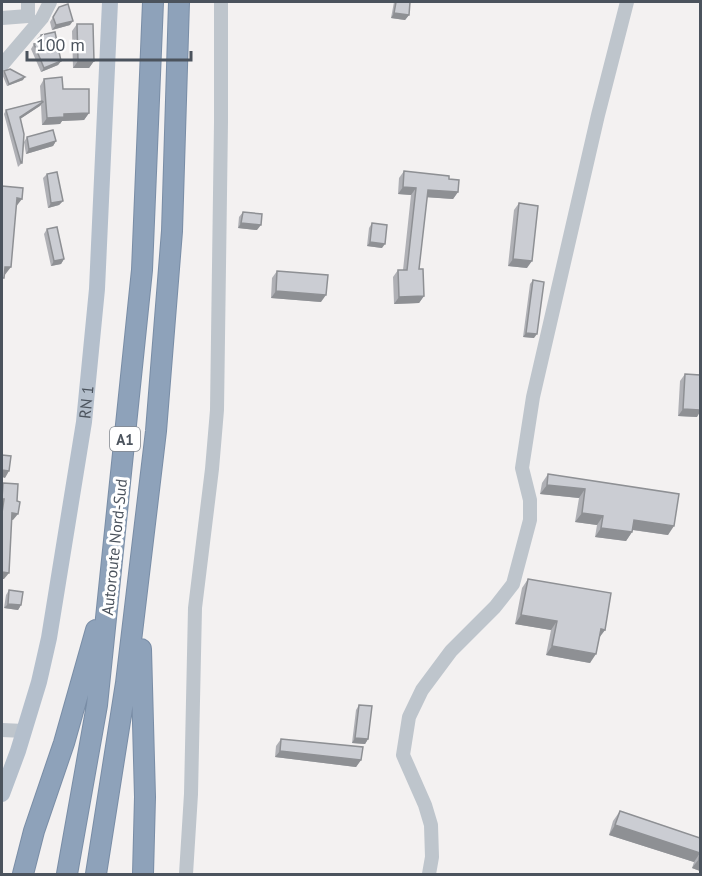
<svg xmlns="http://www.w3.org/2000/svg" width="702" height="876" font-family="'PT Sans',sans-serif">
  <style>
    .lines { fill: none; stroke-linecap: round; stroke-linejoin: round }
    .highway-casing { stroke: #798da6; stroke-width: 22 }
    .minor { stroke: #bec5cc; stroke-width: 14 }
    .major { stroke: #b4bfcc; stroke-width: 16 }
    .highway { stroke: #8ea2ba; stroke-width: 20 }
    .wall { fill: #afb0b5 }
    .shaded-wall { fill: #8e9094 }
    .building { fill: #cbcdd3; stroke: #8e9094; stroke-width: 1.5 }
    .labels { text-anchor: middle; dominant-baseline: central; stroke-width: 6; stroke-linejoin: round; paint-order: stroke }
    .shield { fill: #fff; stroke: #81878e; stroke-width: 1.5 }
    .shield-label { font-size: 15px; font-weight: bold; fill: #4b535d }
    .street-label { font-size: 16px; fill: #4b535d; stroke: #fff }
  </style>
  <rect width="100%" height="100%" fill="#f3f1f1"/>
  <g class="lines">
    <defs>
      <path id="highway" d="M141,649L145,797L143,874
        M23,874L34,831L64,743L96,630
        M67,874L97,705L142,270L153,2
        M96,874L126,683L156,431L172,231L179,2"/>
    </defs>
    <use href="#highway" class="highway-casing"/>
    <path class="minor" d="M2,18L28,16V2
      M2,65L42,18L50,2
      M2,730L24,731
      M186,874L191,794L195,608L212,469L217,410L221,122V2
      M429,874L432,857L431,825L425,805L403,755L409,717L422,690L451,651L495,607L513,584L530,520V500L522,468L533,397L598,115L627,2"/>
    <path class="major" id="s1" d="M2,794L18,751L39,682L49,638L84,422L97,289L110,2"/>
    <use href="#highway" class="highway"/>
  </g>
  <path class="wall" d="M394,2H396L409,15L405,20L391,18Z
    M59,7L70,25L52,30L50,22Z
    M77,24L94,61L89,68H73L72,31Z
    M41,35L61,61L58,65L41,72L31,49L34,44L38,43L37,39Z
    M4,71L23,80L7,86L2,74Z
    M44,79L63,89L89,113L84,120L62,121L60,124L42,125L41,105L20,119L24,142L27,137L56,141L53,146L26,154L24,142L22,163L18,167L4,114L6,110L41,101L40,86Z
    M404,171L449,179L458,192L453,199L427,197L419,269L424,296L419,303L394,304L393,277L398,270H403L411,195L398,194L399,178Z
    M47,174L63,201L59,205L48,208L43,178Z
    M519,203L527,268L508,266L514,210Z
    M243,212L257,230L238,228L239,217Z
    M372,223L382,248L367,246L369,228Z
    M47,229L64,259L61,264L51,266L44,234Z
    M277,271L321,302L271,298L272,278Z
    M533,280L534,338L523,337L530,284Z
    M685,374L697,417L678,416L680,381Z
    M548,474L679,494L668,535L632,530V532L626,541L595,537L597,525L575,522L579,498L540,494L542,483Z
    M528,579L605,630L599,638L590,663L546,655L551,630L515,624L522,588Z
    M9,590L21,605L18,610L4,608L6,595Z
    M359,705L368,739L365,744L352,743L356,710Z
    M281,739L361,760L356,767L275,757L276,746Z
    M620,811L700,838V871L692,868L694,862L609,835L613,821Z"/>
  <path class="shaded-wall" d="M71,2H88L87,3Z
    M394,13L409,15L405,20L391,18Z
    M73,21L70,25L52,30L56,25Z
    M61,61L58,65L41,72L44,68Z
    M78,61H94L89,68H73Z
    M25,77L23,80L7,86L9,84Z
    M43,102L40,106L17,121L20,117Z
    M89,113L84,120L62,121L60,124L42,125L47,118L64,114Z
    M56,141L53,146L26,154L29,149Z
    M403,187L416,188L411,195L398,194Z
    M428,190L458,192L453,199L423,197Z
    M17,198L22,199L15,208Z
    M63,201L59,205L48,208L51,203Z
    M241,223L261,225L257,230L238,228Z
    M370,242L385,244L382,248L367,246Z
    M64,259L61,264L51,266L54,261Z
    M513,259L532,261L527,268L508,266Z
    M5,267H11L4,276Z
    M276,291L326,295L321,302L271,298Z
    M424,296L419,303L394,304L399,297Z
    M526,333L537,334L534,338L523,337Z
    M683,409L700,410V412L697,417L678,416Z
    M2,470L9,471L5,478L2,477Z
    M547,485L585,489L579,498L540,494Z
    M12,513L18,514L13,520L7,519Z
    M582,513L603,516L597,525L575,522Z
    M634,520L674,526L668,535L627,529Z
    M601,528L632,532L626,541L595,537Z
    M2,572L9,573L4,579H2Z
    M8,604L21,605L18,610L4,608Z
    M521,615L557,621L551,630L515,624Z
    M601,629L605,630L598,639Z
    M552,646L596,654L590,663L546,655Z
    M355,738L368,739L365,744L352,743Z
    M280,751L361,760L356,767L275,757Z
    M615,825L700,853L694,862L609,835Z
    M699,859H700V871L692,868Z"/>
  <path class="building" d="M396,2H410L409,15L394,13Z
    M68,4L73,21L56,25L53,17L59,7Z
    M77,24H93L94,61H78Z
    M55,32L61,61L44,68L34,44L42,42L41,35Z
    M10,69L25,77L9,84L4,71Z
    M62,77L63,89H89V113L64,114V117L47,118L44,79Z
    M42,101L43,102L20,117L24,134L22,163H21L6,110Z
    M53,130L56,141L29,149L27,137Z
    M404,171L449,176V179L459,180L458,192L428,190L419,269H423L424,296L399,297L398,270H407L416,188L403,187Z
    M57,172L63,201L51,203L47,174Z
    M2,186L23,188L22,199L17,198L11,267H5L4,278H2Z
    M519,203L538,206L532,261L513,259Z
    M243,212L262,214L261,225L241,223Z
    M372,223L387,225L385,244L370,242Z
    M57,227L64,259L54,261L47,229Z
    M277,271L328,275L326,295L276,291Z
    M533,280L544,282L537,334L526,333Z
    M685,374L700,375V410L683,409Z
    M2,455L11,456L9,471L2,470Z
    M548,474L679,494L674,526L634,520L632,532L601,528L603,516L582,513L585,489L547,485Z
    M3,483L18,484L17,501L20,502L18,514L12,513L9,573L2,572V513L4,499H2Z
    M528,579L611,593L605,630L601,629L596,654L552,646L557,621L521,615Z
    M9,590L23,592L21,605L8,604Z
    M359,705L372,706L368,739L355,738Z
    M281,739L363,747L361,760L280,751Z
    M620,811L700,838V859H699L700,853L615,825Z"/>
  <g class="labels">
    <rect class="shield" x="110" y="427" width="30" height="24" rx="4.5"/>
    <g class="shield-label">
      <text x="125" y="439">A1</text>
    </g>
    <g class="street-label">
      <text stroke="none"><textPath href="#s1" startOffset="402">RN 1</textPath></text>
      <text transform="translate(114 547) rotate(-84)">Autoroute Nord-Sud</text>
    </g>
  </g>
  <rect width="702" height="876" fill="none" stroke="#4b535d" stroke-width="6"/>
  <path d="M27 51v9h164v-9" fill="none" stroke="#4b535d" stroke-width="3"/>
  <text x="36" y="51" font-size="18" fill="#4b535d" stroke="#ffffff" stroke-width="4.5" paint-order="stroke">100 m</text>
</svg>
